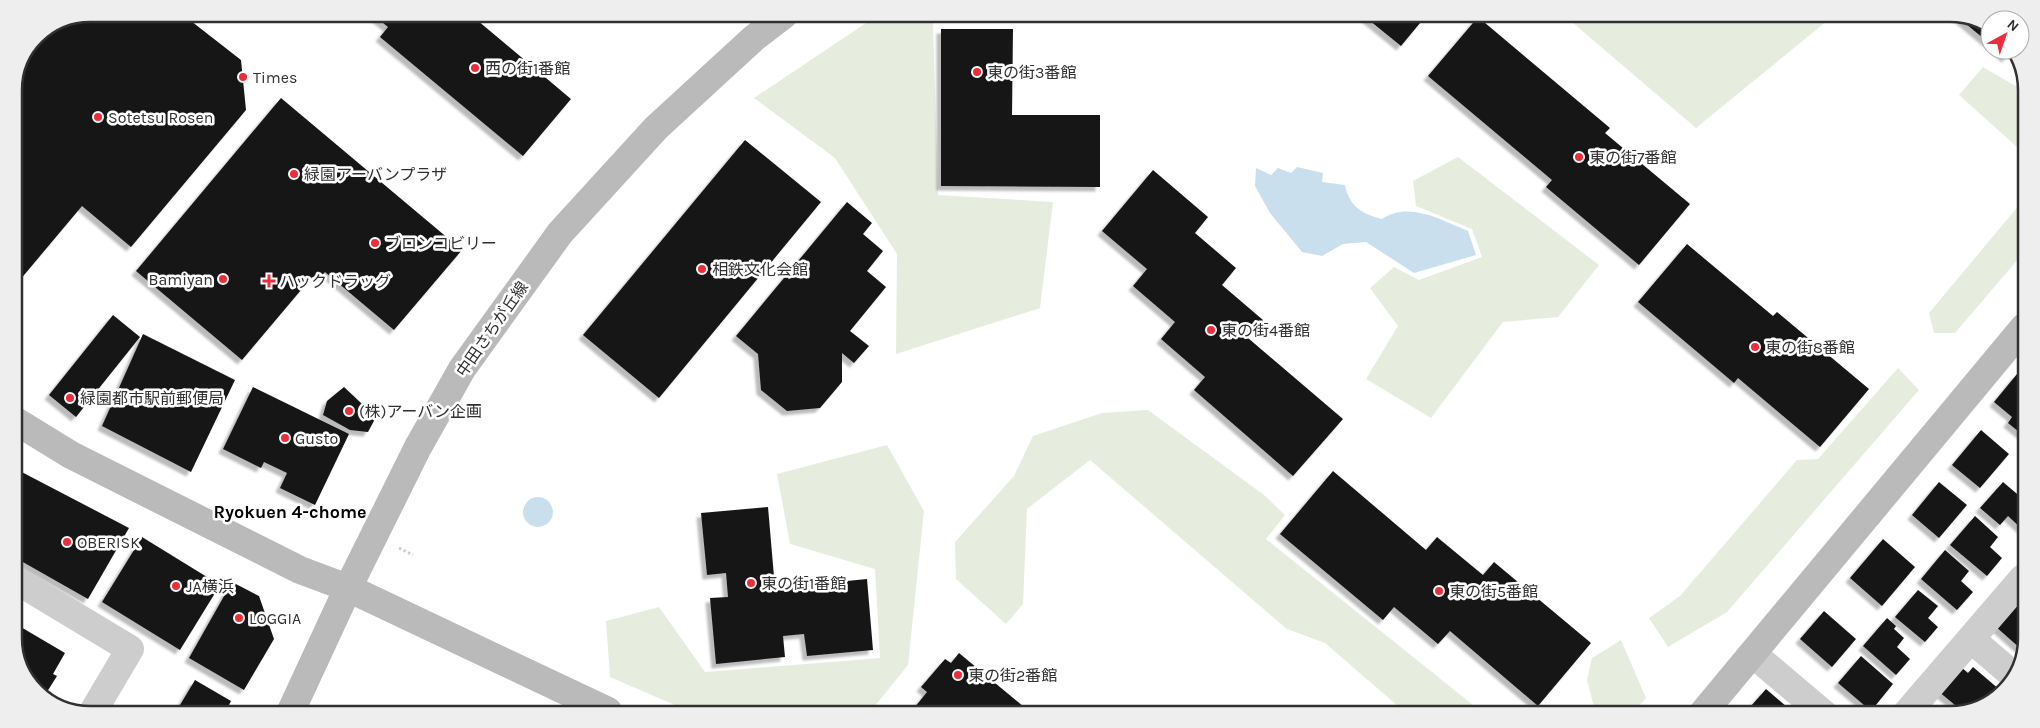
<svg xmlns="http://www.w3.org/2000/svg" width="2040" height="728" font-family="Karla,'Noto Sans JP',sans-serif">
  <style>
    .green { fill: #e6edde }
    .water { fill: #c9dfed }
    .building { fill: #171717; filter: url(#shadow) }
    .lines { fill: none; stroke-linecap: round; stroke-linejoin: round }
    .path { stroke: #cdcdcd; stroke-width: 3; stroke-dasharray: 2.5 2.5; stroke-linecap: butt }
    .street { stroke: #cdcdcd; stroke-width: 28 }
    .secondary { stroke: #bababa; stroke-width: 28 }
    .poi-dot { fill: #eb2e3b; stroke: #fff; stroke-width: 2 }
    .labels { text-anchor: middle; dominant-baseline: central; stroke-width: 5; stroke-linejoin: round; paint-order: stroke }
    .poi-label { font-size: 16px; fill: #303030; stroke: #fff; text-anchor: start }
    .street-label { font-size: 16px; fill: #303030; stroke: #fff }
    .neighbourhood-label { font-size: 18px; font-weight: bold; fill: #000; stroke: #fff }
    .rim { fill: none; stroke: #303030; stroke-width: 2.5 }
  </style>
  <defs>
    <filter id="shadow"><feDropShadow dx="-4.5" dy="4.5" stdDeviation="1" flood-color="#0004"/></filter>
  </defs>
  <rect width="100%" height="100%" fill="#fff"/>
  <path class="green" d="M878,15L1023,16V20L933,22L938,195L1053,202L1040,308L896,354L897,254L835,158L754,98Z
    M1566,17H1832L1696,128Z
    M1983,67L2026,92V155L1959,95Z
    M1458,157L1599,265L1558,317L1503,322L1431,418L1366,379L1398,326L1370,288L1394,267L1419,280L1482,257L1472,229L1416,206L1413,181Z
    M2025,198V251L1955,333H1934L1929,313Z
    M1898,368L1919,390L1727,612L1668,647L1649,618L1680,596L1797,460L1818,459Z
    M1148,410L1264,495L1285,515L1266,539L1483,713H1406L1325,643L1287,629L1090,460L1027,509L1023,604L1006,624L956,579L955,542L1014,476L1033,436L1102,413Z
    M887,445L924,511L908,665L870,712H691L610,677L606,621L659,607L705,672L880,658L875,569L790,544L777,474Z
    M1621,640L1646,698L1632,714L1588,713L1594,707L1587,680L1592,658Z"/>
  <path class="water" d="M1297,167L1323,173L1322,182L1345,185C1349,206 1362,214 1382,219C1409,201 1441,220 1468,231L1476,255L1414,273L1366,242L1343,244L1322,256L1302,252L1270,213L1255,186L1256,168L1271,175L1278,168L1291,173Z
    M523 512a15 15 0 1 1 30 0a15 15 0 1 1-30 0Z"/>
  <path class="building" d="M91,14H182L241,60L246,110L131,247L82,206L14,287V155L19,149L14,86L37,36Z
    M372,14L471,15L571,99L523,156L380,37L388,27Z
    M1364,16L1425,17L1401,46Z
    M1478,17L1610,128L1605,133L1690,204L1639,265L1546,187L1552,180L1428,76Z
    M1959,18H1974L1990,29V44Z
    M941,29H1013L1012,115H1100V187L941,186Z
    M1997,50H2013L2014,55L2012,52L2006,58Z
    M281,98L462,250L394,330L325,272L319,278L312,277L242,360L136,271Z
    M745,140L821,202L659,398L583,335Z
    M1153,170L1208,217L1195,233L1236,268L1222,285L1263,320L1248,338L1343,419L1293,476L1194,390L1205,377L1161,339L1175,322L1133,286L1147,269L1102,231Z
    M847,202L872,223L863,234L883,251L867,271L886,287L850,331L869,346L854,363L842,353V382L820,408L787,411L761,390L758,354L736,336Z
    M1687,244L1773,316L1777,312L1869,389L1820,447L1738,378L1734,383L1638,302Z
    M113,315L140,337L76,417L49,395Z
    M143,334L235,380L191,472L102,426Z
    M2017,374L2024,380V436L2008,423L2012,417L1994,402Z
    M253,387L349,434L315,505L280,488L287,473L264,462L261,468L223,449Z
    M344,387L376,417L368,432L350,430L323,415L327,401Z
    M1981,430L2009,454L1980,488L1952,465Z
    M14,468L129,528L88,599L14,557Z
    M1333,471L1426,550L1437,537L1483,575L1494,562L1591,643L1538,706L1450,631L1438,644L1394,607L1383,620L1280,534Z
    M1939,482L1967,505L1939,538L1912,515Z
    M2003,482L2023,499L2022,529L2008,516L2000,525L1980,508Z
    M768,507L775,588L867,579L873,650L807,656L804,634L783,636L785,657L716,664L710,598L728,597L726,573L707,575L701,513Z
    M1975,516L1998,537L1990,547L2002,558L1987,576L1950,545Z
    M142,537L220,585L180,650L102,602Z
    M1883,539L1915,567L1882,606L1850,578Z
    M1945,550L1969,571L1961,581L1973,592L1957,610L1921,579Z
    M232,582L259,596L274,639L244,690L189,658Z
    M1918,590L1938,606L1928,618L1938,627L1925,642L1895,617Z
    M2023,596L2022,647L2021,649L1995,626Z
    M1824,611L1856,639L1832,667L1800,639Z
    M14,616L17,618L14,623L65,653L53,674L57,676L45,695L30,684L14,643Z
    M1887,618L1896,626L1894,629L1904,638L1897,647L1910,659L1896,675L1863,646Z
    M959,653L1030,712H911L927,692L921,687L945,659L951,663Z
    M1861,656L1893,684L1871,711L1838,683Z
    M1960,666L1968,673L1973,667L2000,690L1992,700L1961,710L1938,691Z
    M195,680L231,701L226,711L177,710Z
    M1766,689L1795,714H1744Z"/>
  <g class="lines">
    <path class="path" d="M399,548L413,555"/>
    <path class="street" d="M14,579L130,649L94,710
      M1971,639L2013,675
      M1753,654L1824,714
      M1906,714L2023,578"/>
    <path class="secondary" d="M14,420L71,455L300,570L348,588L608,711
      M291,711L348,588L418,447L462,369L560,233L656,128L754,38L784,15
      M1702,714L2024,327"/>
  </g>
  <g class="poi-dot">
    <circle cx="475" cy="68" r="5"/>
    <circle cx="977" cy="72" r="5"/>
    <circle cx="243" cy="77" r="5"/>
    <circle cx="98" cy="117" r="5"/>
    <circle cx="1579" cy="157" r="5"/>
    <circle cx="294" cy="174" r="5"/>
    <circle cx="375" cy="243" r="5"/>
    <circle cx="702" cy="269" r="5"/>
    <circle cx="223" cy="279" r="5"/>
    <path d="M266.5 273.5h5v5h5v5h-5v5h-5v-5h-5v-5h5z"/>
    <circle cx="1211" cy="330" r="5"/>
    <circle cx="1755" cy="347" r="5"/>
    <circle cx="70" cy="398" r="5"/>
    <circle cx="349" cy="411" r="5"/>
    <circle cx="285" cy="438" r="5"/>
    <circle cx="67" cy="542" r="5"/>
    <circle cx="751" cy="583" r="5"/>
    <circle cx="176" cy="586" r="5"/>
    <circle cx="1439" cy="591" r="5"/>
    <circle cx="239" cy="618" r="5"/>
    <circle cx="958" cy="675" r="5"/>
  </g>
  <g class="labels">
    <g class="poi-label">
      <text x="485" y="68">西の街1番館</text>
      <text x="987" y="72">東の街3番館</text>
      <text x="253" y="77">Times</text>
      <text x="108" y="117">Sotetsu Rosen</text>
      <text x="1589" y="157">東の街7番館</text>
      <text x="304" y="174">緑園アーバンプラザ</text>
      <text x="385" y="243">ブロンコビリー</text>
      <text x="712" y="269">相鉄文化会館</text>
      <text x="213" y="279" text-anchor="end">Bamiyan</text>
      <text x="279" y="281">ハックドラッグ</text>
      <text x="1221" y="330">東の街4番館</text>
      <text x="1765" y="347">東の街8番館</text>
      <text x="80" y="398">緑園都市駅前郵便局</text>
      <text x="359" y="411">(株)アーバン企画</text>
      <text x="295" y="438">Gusto</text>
      <text x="77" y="542">OBERISK</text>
      <text x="761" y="583">東の街1番館</text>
      <text x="186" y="586">JA横浜</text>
      <text x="1449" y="591">東の街5番館</text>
      <text x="249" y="618">LOGGIA</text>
      <text x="968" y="675">東の街2番館</text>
    </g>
    <g class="street-label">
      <text transform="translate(492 329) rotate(-55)">中田さちが丘線</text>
    </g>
    <g class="neighbourhood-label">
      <text x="290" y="512">Ryokuen 4-chome</text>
    </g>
  </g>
  <path d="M0 0H2040V728H0ZM90 22H1950A68 68 0 0 1 2018 90V638A68 68 0 0 1 1950 706H90A68 68 0 0 1 22 638V90A68 68 0 0 1 90 22Z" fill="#eee" fill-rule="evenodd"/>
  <path class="rim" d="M90 22H1950A68 68 0 0 1 2018 90V638A68 68 0 0 1 1950 706H90A68 68 0 0 1 22 638V90A68 68 0 0 1 90 22Z"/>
  <g transform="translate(2005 35) rotate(40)"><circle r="24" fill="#ffffff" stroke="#acacac"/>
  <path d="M0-4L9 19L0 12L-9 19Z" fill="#eb2e3b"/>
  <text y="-8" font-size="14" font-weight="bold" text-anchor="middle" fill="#303030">N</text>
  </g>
</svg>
